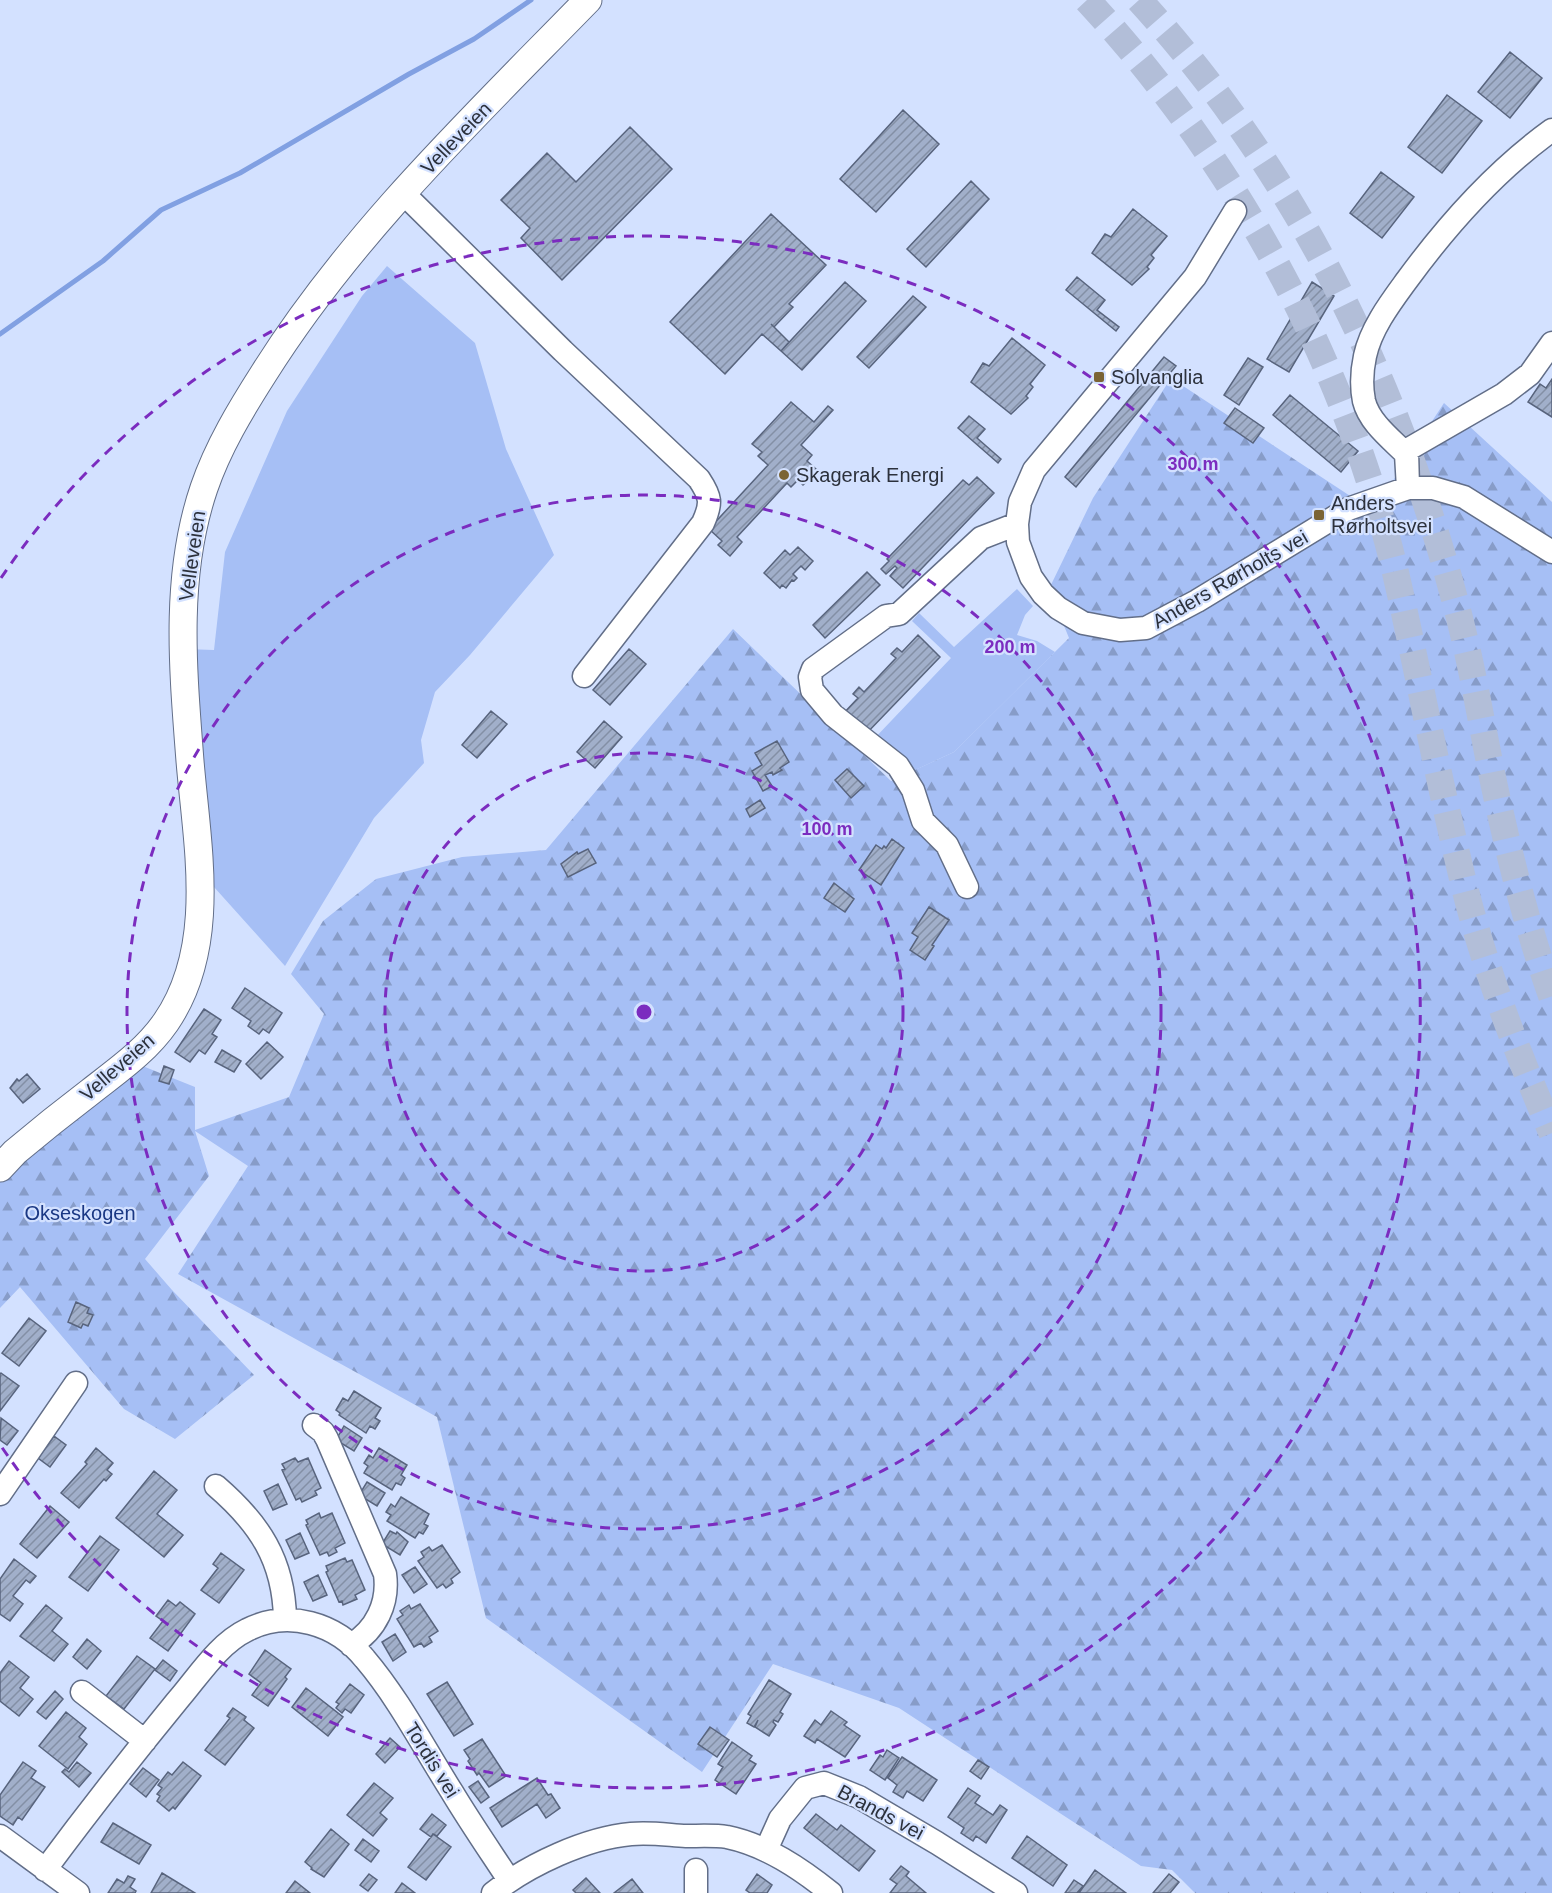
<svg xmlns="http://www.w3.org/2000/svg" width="1552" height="1893" font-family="Arial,sans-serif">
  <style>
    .green { fill: #a6bff5 }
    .forest { fill: url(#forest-firs) }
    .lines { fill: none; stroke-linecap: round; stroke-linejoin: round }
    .stream { stroke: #81a0e2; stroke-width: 5 }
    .building { fill: url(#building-hatch); stroke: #58647d; stroke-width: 1.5 }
    .major-tunnel { stroke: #b2bed8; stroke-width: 27; stroke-dasharray: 27 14; stroke-linecap: butt }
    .minor-casing { stroke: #626e88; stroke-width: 25 }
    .major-casing { stroke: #626e88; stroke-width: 29 }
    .minor { stroke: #fff; stroke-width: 22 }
    .major { stroke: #fff; stroke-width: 27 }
    .ring { fill: none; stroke: #7b2cbf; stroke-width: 3; stroke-dasharray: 10 8 }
    .poi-dot { fill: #7b6434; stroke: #d3e1ff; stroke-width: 2 }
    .labels { text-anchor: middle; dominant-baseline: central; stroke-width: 4.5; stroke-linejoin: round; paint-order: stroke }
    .street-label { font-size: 20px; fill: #2c313c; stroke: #d3e1ff }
    .poi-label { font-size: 20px; fill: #2c313c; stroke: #d3e1ff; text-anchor: start }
    .park-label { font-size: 20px; fill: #1a3884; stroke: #d3e1ff }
    .centre { fill: #7b2cbf; stroke: #d3e1ff; stroke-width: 3 }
    .ring-label { font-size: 18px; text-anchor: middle; font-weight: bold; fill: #7b2cbf; stroke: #d3e1ff; stroke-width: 4.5; stroke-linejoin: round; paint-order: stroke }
  </style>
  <defs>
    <pattern id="forest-firs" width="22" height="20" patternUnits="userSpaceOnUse" patternTransform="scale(1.5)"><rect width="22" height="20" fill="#a6bff5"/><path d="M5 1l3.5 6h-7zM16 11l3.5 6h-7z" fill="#879cc8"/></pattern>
    <pattern id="building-hatch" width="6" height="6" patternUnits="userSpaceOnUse" patternTransform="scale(1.5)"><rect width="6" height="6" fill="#a1afca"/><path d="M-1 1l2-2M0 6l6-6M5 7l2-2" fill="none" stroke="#838fa5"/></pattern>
  </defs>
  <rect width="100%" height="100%" fill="#d3e1ff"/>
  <path class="green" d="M387,266L475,343L506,449L554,555L470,655L435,692L421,740L424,763L374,818L285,966L214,887L188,727L184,649L214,650L225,552L287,411L362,296Z
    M1017,589L1033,606L1025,615L1017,635L1037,641L1055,652L954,752L913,771L872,741L951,658L912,621L919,613L954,647Z"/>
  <path class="forest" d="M1171,378L1373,511L1444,403L1552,502V1893H1195L1172,1870L1141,1866L899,1708L773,1664L702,1772L486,1618L437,1417L178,1274L248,1166L195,1131L209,1176L145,1259L172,1290L254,1375L175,1439L124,1409L20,1287L0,1308V1176L130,1061L195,1087V1130L289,1097L324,1014L291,974L323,921L376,879L462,857L546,850L733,629L891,781L954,752L1069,638L1049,589L1093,498Z"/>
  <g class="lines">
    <path class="stream" d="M0,334L103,261L161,210L240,173L409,74L474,39L531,0"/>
  </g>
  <path class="building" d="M1510,52L1542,78L1510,118L1478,92Z
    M1447,95L1482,121L1442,173L1408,147Z
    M903,110L939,144L876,212L840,179Z
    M630,127L672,169L562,280L521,238L530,228L501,200L547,153L576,182Z
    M1381,172L1414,197L1382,238L1350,213Z
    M971,181L989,199L926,267L907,249Z
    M1133,209L1167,236L1151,255L1154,258L1147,267L1149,269L1132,285L1092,253L1105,234L1111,237Z
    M771,214L826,265L789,304L793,307L774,327L771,324L789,342L781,351L762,334L725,374L670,322Z
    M1077,277L1105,300L1097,310L1119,327L1116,331L1066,290Z
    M845,282L866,301L802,370L781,351Z
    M1312,282L1334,296L1289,372L1267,359Z
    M913,296L926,307L869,368L857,357Z
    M1012,338L1045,365L1030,384L1033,387L1026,396L1028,398L1011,414L971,382L983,363L989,366Z
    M1164,357L1176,366L1076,487L1065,477Z
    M1248,358L1263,367L1239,405L1224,395Z
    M1552,379V417L1528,402L1540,384L1546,388Z
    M1290,395L1358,451L1341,472L1273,415Z
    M791,402L814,422L828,406L833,410L801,445L812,455L807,461L816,469L804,482L805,483L803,485L798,480L791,487L787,483L737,537L742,542L730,556L718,545L722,541L709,529L768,465L758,456L762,452L752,444Z
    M1235,408L1264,428L1253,443L1224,423Z
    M969,416L985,429L977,438L1001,459L998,463L958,428Z
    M977,477L994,493L903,588L890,576L897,568L895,566L886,574L881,569L889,561L887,559L963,480L969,485Z
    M798,547L813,561L805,570L801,566L793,574L797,578L794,581L792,580L786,588L782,585L780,588L764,573L785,550L790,555Z
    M867,572L880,585L825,638L813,625Z
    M918,635L940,657L864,736L842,715L858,698L853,694L859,687L864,692L896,658L891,654L897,648L902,652Z
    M629,649L646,664L610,705L593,690Z
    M491,711L507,724L477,758L462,745Z
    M604,721L622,737L595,768L577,752Z
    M777,741L789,762L780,768L782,770L773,775L772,772L765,775L772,786L763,791L752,771L762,765L755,753Z
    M847,769L864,786L851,798L835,780Z
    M760,800L765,808L750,817L746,809Z
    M892,839L904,848L881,885L859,870L876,845L882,849L884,846L886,848Z
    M588,849L596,863L568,877L561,864L577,852L578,854Z
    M834,883L854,899L845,912L824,898Z
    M929,907L949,920L932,945L934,946L925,960L910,950L918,937L912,933Z
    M245,988L282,1013L269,1033L263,1029L259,1034L248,1026L251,1021L232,1008Z
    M204,1009L221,1020L212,1034L217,1037L205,1054L199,1050L190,1062L175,1052Z
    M267,1042L283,1057L261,1079L246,1064Z
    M222,1050L241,1061L234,1072L215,1062Z
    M164,1066L174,1070L169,1084L159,1081Z
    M27,1074L40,1089L23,1103L10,1088L17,1079L19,1081Z
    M76,1302L89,1308L87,1313L93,1315L88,1326L83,1324L81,1328L68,1322Z
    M29,1318L46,1331L19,1366L2,1353Z
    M1,1373L19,1386L0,1411V1374Z
    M354,1391L381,1408L375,1418L380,1421L375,1429L370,1426L366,1433L339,1415L340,1413L336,1410L343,1398L348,1401Z
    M1,1418L18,1431L7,1445L0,1440Z
    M344,1426L362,1438L354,1451L336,1440Z
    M54,1436L66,1445L50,1467L38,1458Z
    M96,1448L113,1463L107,1470L112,1474L106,1481L104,1479L79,1508L61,1493L87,1464L85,1462Z
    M379,1448L407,1465L401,1475L405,1478L401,1485L396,1483L392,1490L364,1473L368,1466L364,1463L369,1455L373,1458Z
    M295,1458L298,1462L308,1458L321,1488L315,1491L317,1495L302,1502L300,1498L296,1500L282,1470L285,1469L282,1464Z
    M154,1471L177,1490L157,1514L183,1535L164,1557L116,1518Z
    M367,1482L385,1493L377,1506L359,1495Z
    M278,1484L287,1504L273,1510L264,1491Z
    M401,1497L429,1514L424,1524L428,1526L423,1534L419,1532L415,1538L387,1521L391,1515L386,1512L391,1504L395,1507Z
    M50,1506L69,1522L37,1558L20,1544Z
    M319,1513L321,1518L332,1513L345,1543L335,1548L337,1552L329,1556L327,1552L320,1555L306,1525L308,1524L306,1520Z
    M390,1531L396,1534L397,1532L408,1542L400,1555L382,1544Z
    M300,1533L309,1553L295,1559L286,1540Z
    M100,1536L119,1550L88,1591L69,1577Z
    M442,1545L460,1572L451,1579L453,1583L446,1588L443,1584L437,1588L418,1561L424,1557L421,1552L429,1547L432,1551Z
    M221,1553L244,1570L219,1603L201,1590L218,1568L213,1564Z
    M345,1558L347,1562L352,1560L365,1590L355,1595L357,1599L343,1605L342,1601L339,1602L326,1572L328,1571L326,1566Z
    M14,1559L36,1576L30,1583L26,1580L13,1596L23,1604L10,1621L0,1614V1579Z
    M415,1567L427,1584L414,1593L402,1575Z
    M318,1575L327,1595L313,1601L304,1582Z
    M168,1600L176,1606L180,1602L195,1614L168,1651L150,1638L163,1621L156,1616Z
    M420,1604L438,1631L429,1637L432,1642L424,1647L421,1643L414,1647L397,1619L403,1615L400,1611L409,1605L411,1609Z
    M46,1605L62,1618L52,1631L68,1644L54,1661L20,1636Z
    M395,1634L406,1652L393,1661L382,1642Z
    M87,1639L101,1651L87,1669L73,1657Z
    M265,1650L291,1669L285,1677L287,1679L268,1706L252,1695L261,1683L249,1674Z
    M137,1656L155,1669L124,1709L106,1696Z
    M163,1660L177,1671L170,1681L155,1670Z
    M9,1661L29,1677L20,1688L33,1699L19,1716L0,1701V1673Z
    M769,1680L791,1694L780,1712L783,1714L778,1722L774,1720L773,1722L776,1725L769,1736L755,1727L758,1720L754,1727L747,1723L751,1716L748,1714Z
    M447,1682L473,1724L454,1736L427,1694Z
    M350,1684L364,1695L351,1713L345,1709L342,1713L336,1708L339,1704L336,1702Z
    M306,1688L343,1717L328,1736L292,1707Z
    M55,1691L63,1699L46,1719L37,1712Z
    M233,1708L246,1717L244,1720L254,1728L225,1765L205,1750L230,1718L227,1716Z
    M831,1711L847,1722L844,1725L860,1736L845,1757L817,1739L815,1743L804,1736L815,1720L821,1725Z
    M66,1712L86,1728L79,1737L87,1744L68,1769L39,1746Z
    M710,1727L729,1740L717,1757L698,1744Z
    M390,1738L400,1747L385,1763L376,1754Z
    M482,1739L506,1776L489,1787L479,1773L477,1775L468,1761L470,1759L464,1750Z
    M732,1742L752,1756L749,1760L756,1764L736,1794L715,1780L723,1767L718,1764Z
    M887,1750L899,1758L885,1780L870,1770L880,1755L883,1757Z
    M902,1757L937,1780L923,1801L907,1791L903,1798L893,1792L897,1785L888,1778Z
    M978,1760L989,1767L981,1779L970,1771Z
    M23,1762L36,1771L31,1778L45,1787L22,1820L18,1817L13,1825L0,1816V1795Z
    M77,1762L91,1773L79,1787L62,1772L65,1769L69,1772Z
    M183,1762L201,1776L175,1809L173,1807L169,1811L157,1801L160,1796L157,1794L162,1788L158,1785L168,1772L172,1775Z
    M143,1768L159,1780L146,1797L130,1784Z
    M537,1778L548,1795L551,1794L560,1808L546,1818L537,1804L502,1827L490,1808Z
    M478,1781L489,1797L481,1803L469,1787Z
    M374,1783L393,1798L380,1813L387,1819L373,1836L347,1815Z
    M968,1788L980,1796L975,1803L993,1815L1000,1805L1007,1810L986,1843L976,1836L973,1841L961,1833L964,1828L948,1817Z
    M432,1814L446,1825L437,1836L433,1834L431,1837L420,1829Z
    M816,1814L837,1830L841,1825L875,1851L859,1871L804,1828Z
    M113,1823L151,1845L139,1864L101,1842Z
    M331,1829L349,1844L324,1877L311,1869L312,1868L305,1862Z
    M433,1834L451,1847L426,1880L408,1867Z
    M1027,1836L1067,1865L1053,1886L1012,1858Z
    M363,1839L379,1851L371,1862L355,1850Z
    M901,1866L909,1872L906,1876L926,1893H890L897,1884L890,1879Z
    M1095,1870L1126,1893H1079Z
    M162,1873L195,1893H151Z
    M369,1874L377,1880L368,1891L360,1885Z
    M757,1874L772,1885L767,1893H750L746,1890Z
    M1169,1874L1179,1882L1170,1893H1153Z
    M128,1876L135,1879L130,1887L136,1891L135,1893H108L117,1879L124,1883Z
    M586,1878L600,1893H576L573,1890Z
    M632,1879L643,1893H614Z
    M1074,1880L1083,1886L1077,1893H1065Z
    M295,1881L310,1893H286Z
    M402,1883L415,1893H395Z"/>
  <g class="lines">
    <path class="major-tunnel" d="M1087,0C1224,149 1326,327 1382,522C1394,561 1402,602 1411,643C1427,718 1442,793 1460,868C1481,960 1515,1047 1552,1133
      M1139,0C1301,177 1403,393 1461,624C1476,684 1485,746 1499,807C1513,871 1530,935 1552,997"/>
    <defs>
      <path id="minor" d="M1552,130C1495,171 1448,224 1407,280C1391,302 1371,328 1365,356C1362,370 1361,386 1364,401C1369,422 1391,439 1406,454L1408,488H1433L1464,497L1552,552
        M403,193L563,351L699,479C711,497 712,503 703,523L584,676
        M1235,211L1195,277L1034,470L1020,502L1017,524L1018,542L1031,577L1043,594L1058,608L1083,623L1120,630L1146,628L1197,601L1348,509L1408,488L1407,450L1504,394L1530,374L1552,343
        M967,887L947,845L923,821L913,790L898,766L833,715L812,690L810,677L813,669L886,616L899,614L981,538L1017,524
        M314,1425L323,1432L327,1439L385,1574C389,1603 376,1630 351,1645
        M216,1486C259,1523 284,1560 285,1619
        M0,1494L76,1383
        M82,1692L145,1741
        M0,1836L78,1893
        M766,1850L780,1819L805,1788L824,1783L859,1797L937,1843L1016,1893
        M45,1870C88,1812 132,1756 177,1701C198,1677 218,1644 247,1630C288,1609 336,1623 365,1659C399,1699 424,1748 452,1792C470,1822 490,1851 509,1880
        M696,1870V1893
        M493,1893C528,1865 586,1838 631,1834C649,1832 668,1835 686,1836C699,1836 714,1835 727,1837C766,1845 801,1869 831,1893"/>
      <path id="major" d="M0,1168L15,1152C40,1131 65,1111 90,1092C118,1070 146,1051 166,1022C218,946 197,846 190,761C183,670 174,576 204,488C218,447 241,409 264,373C352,233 474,117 588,0"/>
    </defs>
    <use href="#minor" class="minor-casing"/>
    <use href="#major" class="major-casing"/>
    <use href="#minor" class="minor"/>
    <use href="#major" class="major"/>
  </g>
  <g class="ring">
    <circle cx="644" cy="1012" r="259"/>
    <circle cx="644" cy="1012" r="517"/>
    <path d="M1 578A776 776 0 1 1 1 1446"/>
  </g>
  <g class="poi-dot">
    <rect x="1093" y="371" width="12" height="12" rx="3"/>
    <circle cx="784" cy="475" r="6"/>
    <rect x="1313" y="509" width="12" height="12" rx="3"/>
  </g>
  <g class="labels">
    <g class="street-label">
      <text transform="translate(456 138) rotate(-46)">Velleveien</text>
      <text transform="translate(192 556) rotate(-82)">Velleveien</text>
      <text transform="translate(1230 579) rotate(-30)">Anders Rørholts vei</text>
      <text transform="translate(117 1067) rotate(-41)">Velleveien</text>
      <text transform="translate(432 1760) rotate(58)">Tordis vei</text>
      <text transform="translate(881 1812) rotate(28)">Brands vei</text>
    </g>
    <g class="poi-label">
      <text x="1111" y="377">Solvanglia</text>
      <text x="796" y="475">Skagerak Energi</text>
      <text x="1331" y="503">Anders<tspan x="1331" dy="23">Rørholtsvei</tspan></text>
    </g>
    <g class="park-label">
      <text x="80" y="1213">Okseskogen</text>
    </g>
  </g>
  <circle cx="644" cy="1012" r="9" class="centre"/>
  <g class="ring-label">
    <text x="1193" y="470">300 m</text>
    <text x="1010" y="653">200 m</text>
    <text x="827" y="835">100 m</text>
  </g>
</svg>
